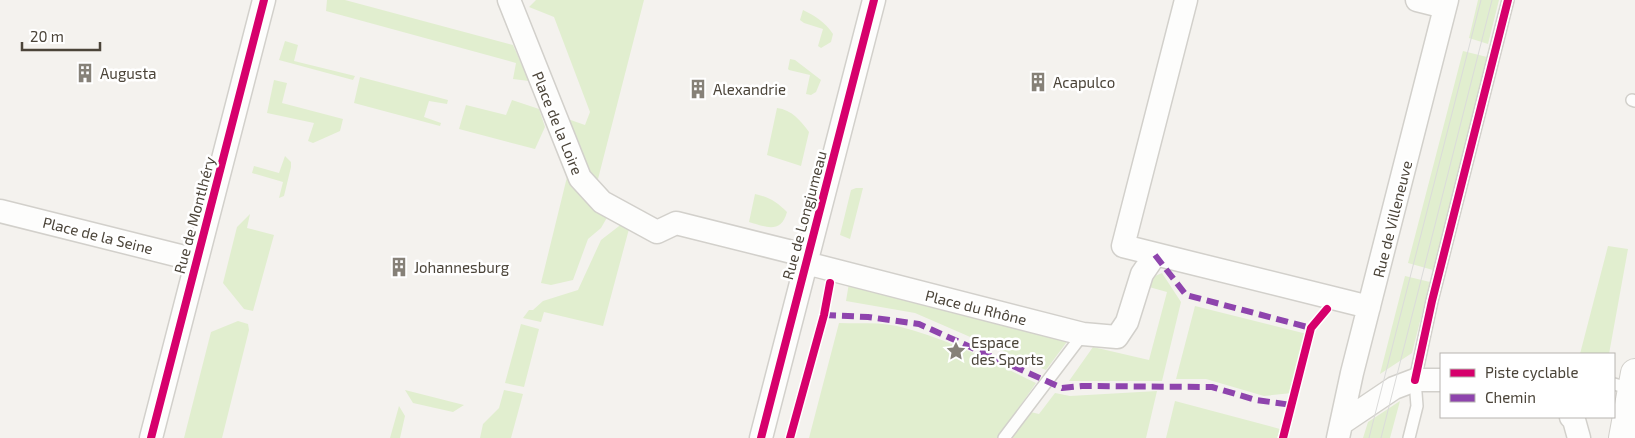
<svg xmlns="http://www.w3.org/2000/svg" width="1635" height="438" font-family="'Exo 2',sans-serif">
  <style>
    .green { fill: #e1eecf }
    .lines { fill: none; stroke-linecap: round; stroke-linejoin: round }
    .service-casing { stroke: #d2d0cb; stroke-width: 14 }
    .minor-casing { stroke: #d2d0cb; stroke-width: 25 }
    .tertiary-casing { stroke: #d2d0cb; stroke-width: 30 }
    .service { stroke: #fdfdfc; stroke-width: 11 }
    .minor { stroke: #fdfdfc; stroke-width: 22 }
    .tertiary { stroke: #fdfdfc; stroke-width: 28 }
    .tram { stroke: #dbdbda; stroke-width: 1 }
    .quiet { stroke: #8e44ad; stroke-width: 6; stroke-dasharray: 12 6; stroke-linecap: butt }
    .cycleway-casing { stroke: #fff; stroke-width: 11 }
    .cycleway { stroke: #d6006c; stroke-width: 8 }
    .labels { text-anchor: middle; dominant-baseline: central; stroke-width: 5; stroke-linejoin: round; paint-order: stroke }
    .poi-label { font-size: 15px; fill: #4b4439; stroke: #fff; text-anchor: start }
    .street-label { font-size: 15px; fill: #4b4439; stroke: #fff }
  </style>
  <rect width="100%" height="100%" fill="#f4f2ee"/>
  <path class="green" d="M327,0H345L513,45L529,81L513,79L516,63L326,11Z
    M536,0H644L598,179L589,174L562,117L585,125L590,112L554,17L529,7Z
    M1478,0H1499L1488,44L1469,38Z
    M803,10C815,16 825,22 833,34L831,42L821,48L818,46L823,29L804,23L800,20Z
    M285,41L298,45L294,61L355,76L353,80L279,60Z
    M1463,51L1487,57L1433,270L1408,263Z
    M790,59L795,60L821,80L816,92L811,95L806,94L810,75L789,70L788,69Z
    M360,77L448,100L447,104L429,101L424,117L441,123L440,126L354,103Z
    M274,80L287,83L282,103L343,119L340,131L313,143L308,141L314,123L267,113Z
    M512,100L539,109L545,127L535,149L459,129L466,105L506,115Z
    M777,108C792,110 800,120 809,132L801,166L767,155Z
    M285,156L291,162V167L284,196L279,198L283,182L252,173L254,166L279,173Z
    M568,173L609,214L601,228L588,239L573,280L551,285L541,283Z
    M856,188H863L850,239L840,235L851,190Z
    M755,194C769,197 777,202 787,212C781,234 766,227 749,222Z
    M250,214L247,228L274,235L253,311L244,309L223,283L237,227Z
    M623,223L629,229L603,326L544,312L541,322L523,318L529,310H533L543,301L578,290L601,240Z
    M1608,246L1628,249L1609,354H1580Z
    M1162,273L1181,302L1162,381H1069L1093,347L1149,360L1167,292L1149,287L1155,276Z
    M1405,276L1430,282L1412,353L1380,374Z
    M849,283L1069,339L1046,370L915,313L846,301Z
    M1195,306L1307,334L1292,393L1264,396L1206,379H1176Z
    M238,321L248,324L249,330L222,438H184L211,332Z
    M839,323C857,324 878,322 897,326C946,338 991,361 1036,383L1018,409L1039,414L1055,393L1070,396L1157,391L1146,438H809Z
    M521,324L539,329L524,387L505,383Z
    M405,390L464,405L453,412L413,403Z
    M504,390L523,394L511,438H480L483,424L499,408Z
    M1175,401L1280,429L1277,438H1166Z
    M1400,401L1390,438H1363L1368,422Z
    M399,406L405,416L400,438H390Z"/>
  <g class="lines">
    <defs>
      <path id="service" d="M1632,100L1635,101
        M1614,384L1632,389
        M1004,438L1083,334
        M1409,438L1417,406L1415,380L1432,301L1508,0"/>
      <path id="minor" d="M509,0L580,178L602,202L657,232L676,223L808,256
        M1186,0L1123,246L1369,307
        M1417,0L1445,7
        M0,211L196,260
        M806,263L1083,334L1117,337L1127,322L1142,274L1155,255
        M1571,417L1574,420L1579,438
        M1342,423L1394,388L1415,380H1441
        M151,438L264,0
        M761,438L874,0
        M1338,438L1352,373L1447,0"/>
      <path id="tertiary" d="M1623,438L1635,373"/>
    </defs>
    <use href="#service" class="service-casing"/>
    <use href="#minor" class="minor-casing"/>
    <use href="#tertiary" class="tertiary-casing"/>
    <use href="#service" class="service"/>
    <use href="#minor" class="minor"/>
    <use href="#tertiary" class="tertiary"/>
    <path class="tram" d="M1369,438L1481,0
      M1381,438L1492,0"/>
    <path class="quiet" d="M1155,255L1186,295L1311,328
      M824,315L868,317L919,324L1062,388L1082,386L1212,387L1256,400L1292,405"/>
    <defs>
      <path id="cycleway" d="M1415,380L1432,301L1508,0
        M151,438L264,0
        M761,438L874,0
        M790,438L824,315L830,283
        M1283,438L1311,328L1327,309"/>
    </defs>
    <use href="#cycleway" class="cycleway-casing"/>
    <use href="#cycleway" class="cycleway"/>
  </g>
  <defs>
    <symbol id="building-bare" viewBox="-9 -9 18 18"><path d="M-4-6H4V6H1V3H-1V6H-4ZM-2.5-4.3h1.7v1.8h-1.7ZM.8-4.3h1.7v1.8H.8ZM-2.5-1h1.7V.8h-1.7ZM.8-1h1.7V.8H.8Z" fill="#868178" stroke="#fff" stroke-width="2.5" paint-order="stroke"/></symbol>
    <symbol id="sight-bare" viewBox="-9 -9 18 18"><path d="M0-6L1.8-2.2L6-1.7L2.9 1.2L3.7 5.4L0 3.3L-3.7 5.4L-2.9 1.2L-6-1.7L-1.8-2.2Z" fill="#868178" stroke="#fff" stroke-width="2.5" paint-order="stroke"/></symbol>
  </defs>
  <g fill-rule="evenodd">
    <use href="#building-bare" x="71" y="59" width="28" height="28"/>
    <use href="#building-bare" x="1024" y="68" width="28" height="28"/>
    <use href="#building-bare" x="684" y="75" width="28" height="28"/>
    <use href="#building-bare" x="385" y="253" width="28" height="28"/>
    <use href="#sight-bare" x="942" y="337" width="28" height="28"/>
  </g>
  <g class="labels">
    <g class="poi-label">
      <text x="100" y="73">Augusta</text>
      <text x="1053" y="82">Acapulco</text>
      <text x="713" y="89">Alexandrie</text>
      <text x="414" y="267">Johannesburg</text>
      <text x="971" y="342">Espace<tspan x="971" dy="17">des Sports</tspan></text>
    </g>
    <g class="street-label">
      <text transform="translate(558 123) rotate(68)">Place de la Loire</text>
      <text transform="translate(194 215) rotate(-75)">Rue de Montlhéry</text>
      <text transform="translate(804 215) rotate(-75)">Rue de Longjumeau</text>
      <text transform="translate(1392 219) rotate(-76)">Rue de Villeneuve</text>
      <text transform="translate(98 235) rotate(14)">Place de la Seine</text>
      <text transform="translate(976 307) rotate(14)">Place du Rhône</text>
    </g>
  </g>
  <rect x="1440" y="353" width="175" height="65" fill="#ffffff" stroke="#b7b4b0"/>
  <rect x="1450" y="369" width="25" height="8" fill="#d6006c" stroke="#b7b4b0"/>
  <text x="1485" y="378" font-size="15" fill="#4b4439">Piste cyclable</text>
  <rect x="1450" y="394" width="25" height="8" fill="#8e44ad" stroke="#b7b4b0"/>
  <text x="1485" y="403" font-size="15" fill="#4b4439">Chemin</text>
  <path d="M22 42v8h78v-8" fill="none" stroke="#4b4439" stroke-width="2.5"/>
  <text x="30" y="42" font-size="15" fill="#4b4439" stroke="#ffffff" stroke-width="4" paint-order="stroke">20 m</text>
</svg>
